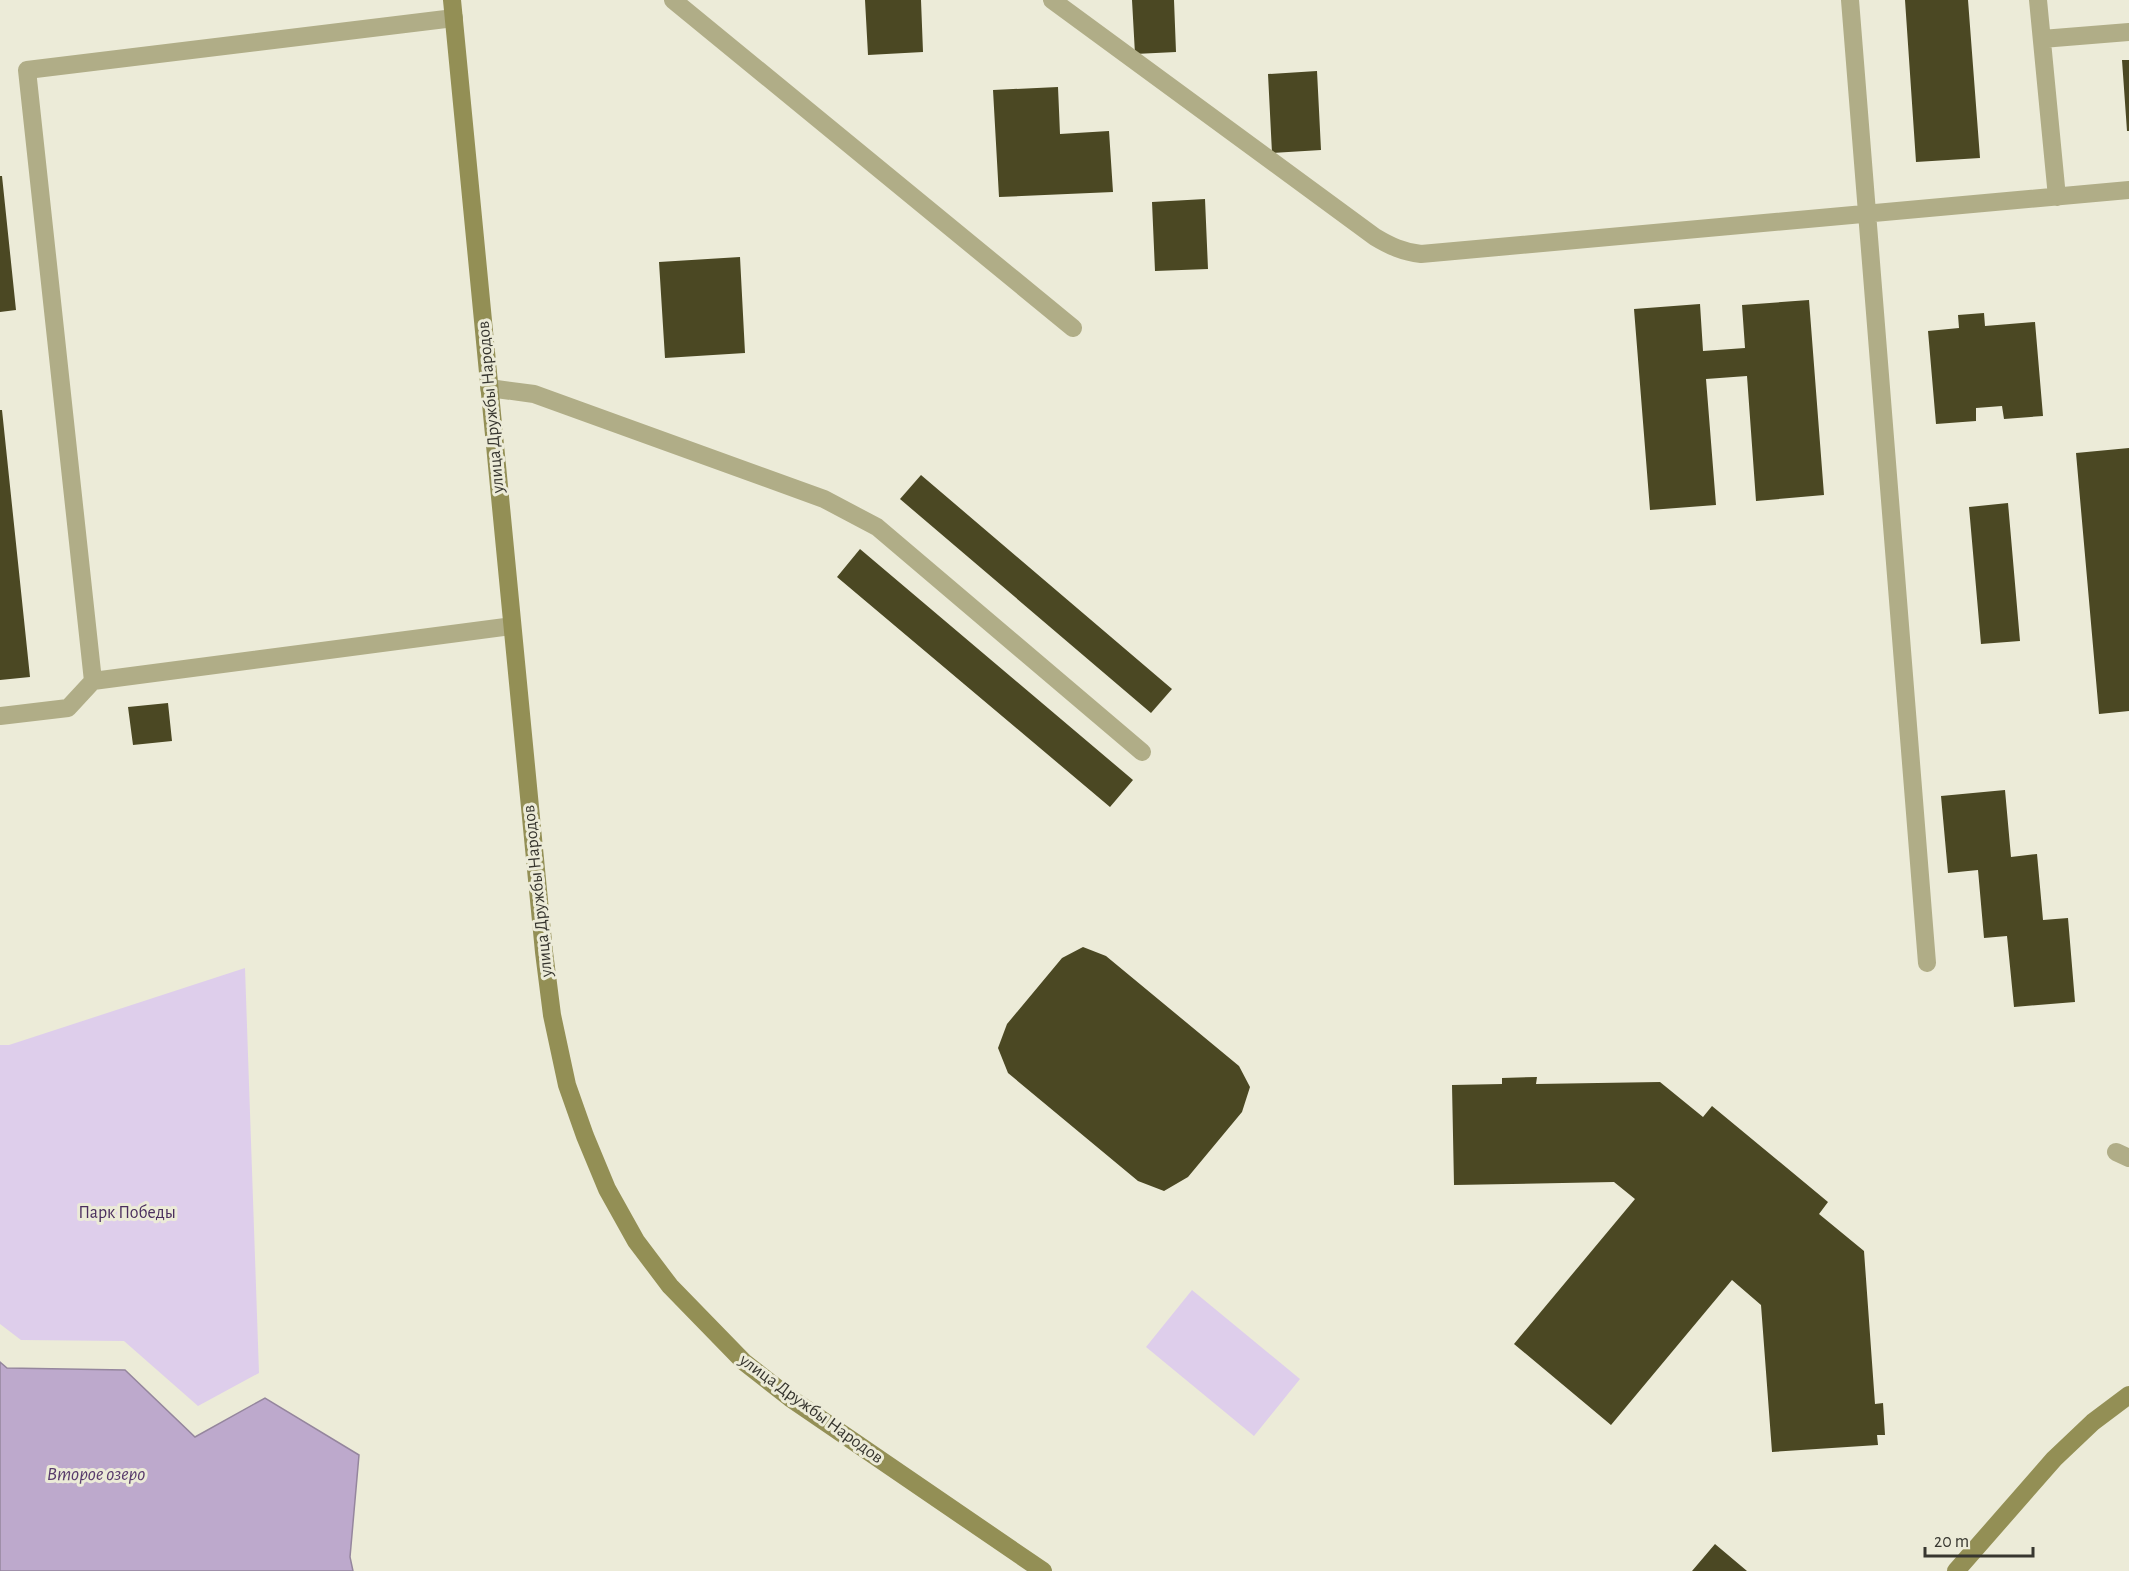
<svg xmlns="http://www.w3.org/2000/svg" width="2129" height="1571" font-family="'Alegreya Sans',sans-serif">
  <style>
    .green { fill: #deceeb }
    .water { fill: #bda9cc; stroke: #95869d; stroke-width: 1.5 }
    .building { fill: #4b4823 }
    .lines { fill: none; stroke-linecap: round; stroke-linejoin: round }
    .lane { stroke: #b0ad87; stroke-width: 18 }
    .secondary { stroke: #938f55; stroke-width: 18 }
    .labels { text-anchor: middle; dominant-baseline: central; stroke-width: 6; stroke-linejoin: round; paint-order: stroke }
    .street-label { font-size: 18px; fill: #37362f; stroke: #ecebd8 }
    .park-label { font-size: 18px; fill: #4a2e5d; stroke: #ecebd8 }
    .water-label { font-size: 20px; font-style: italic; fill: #593c6c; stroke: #ecebd8 }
  </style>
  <rect width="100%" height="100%" fill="#ecebd8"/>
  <path class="green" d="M245,968L259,1373L198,1406L124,1341L21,1340L0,1324V1045H9Z
    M1192,1290L1300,1379L1254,1436L1146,1347Z"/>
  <path class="water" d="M0,1362L7,1368L125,1370L195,1437L265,1398L359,1455L350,1557L353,1571H0Z"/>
  <path class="building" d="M865,0H921L923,52L868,55Z
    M1132,0H1174L1176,52L1135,54Z
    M1905,0H1968L1980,158L1916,162Z
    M2122,60H2129V131H2127Z
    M1317,71L1321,150L1272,153L1268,74Z
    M1058,87L1060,134L1109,131L1113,192L999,197L993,90Z
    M0,176H2L16,310L0,312Z
    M1205,199L1208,269L1155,271L1152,202Z
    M740,257L745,353L665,358L659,262Z
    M1809,300L1824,495L1756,501L1747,376L1706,379L1716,505L1650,510L1634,309L1700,304L1703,351L1745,348L1742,305Z
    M1984,313L1985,326L2035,322L2043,416L2004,419L2002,406L1976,408V421L1936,424L1928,331L1959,328L1958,315Z
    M0,410H2L30,677L0,680Z
    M2129,448V711L2099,714L2076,453Z
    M921,475L1172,689L1151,713L900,499Z
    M2008,503L2020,641L1981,644L1969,507Z
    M860,549L1133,780L1110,807L837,577Z
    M168,703L172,741L133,745L128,707Z
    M2005,790L2011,857L2037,854L2043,920L2068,918L2075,1002L2014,1007L2007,936L1984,938L1978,870L1948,873L1941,796Z
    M1083,947L1106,956L1239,1066L1250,1087L1242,1112L1188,1177L1164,1191L1138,1181L1008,1073L998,1048L1007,1024L1062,958Z
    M1537,1077L1536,1084L1660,1082L1703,1117L1712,1106L1828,1202L1819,1214L1864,1251L1875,1404L1883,1403L1885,1435H1877L1878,1445L1772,1452L1761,1305L1732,1280L1611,1425L1514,1344L1635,1199L1614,1182L1454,1185L1452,1085L1502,1084V1078Z
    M1715,1544L1747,1571H1692Z"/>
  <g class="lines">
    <path class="lane" d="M673,0L1073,328
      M1052,0L1375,237C1390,246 1403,252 1421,254L2129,190
      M1850,0L1927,963
      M2038,0L2057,197
      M454,18L27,70L93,681L512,626
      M2042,39L2129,32
      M489,388L534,394L824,499L877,527L1142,752
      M0,716L68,708L93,681
      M2116,1152L2129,1158"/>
    <path class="secondary" d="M452,0L544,952L552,1015L567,1085L585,1136L607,1189L636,1241L670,1286L744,1362L790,1398L1043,1571
      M1956,1571L2054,1459L2093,1422L2129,1395"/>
  </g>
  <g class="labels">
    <g class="street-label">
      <text transform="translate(491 407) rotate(-95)">улица Дружбы Народов</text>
      <text transform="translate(538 891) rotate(-96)">улица Дружбы Народов</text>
      <text transform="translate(811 1409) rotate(36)">улица Дружбы Народов</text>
    </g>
    <g class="park-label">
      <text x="127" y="1213">Парк Победы</text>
    </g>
    <g class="water-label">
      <text x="96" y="1474">Второе озеро</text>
    </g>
  </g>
  <path d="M1925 1547v9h108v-9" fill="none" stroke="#37362f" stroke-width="3"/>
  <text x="1934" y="1547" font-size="18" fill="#37362f" stroke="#ecebd8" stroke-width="4.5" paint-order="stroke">20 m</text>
</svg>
